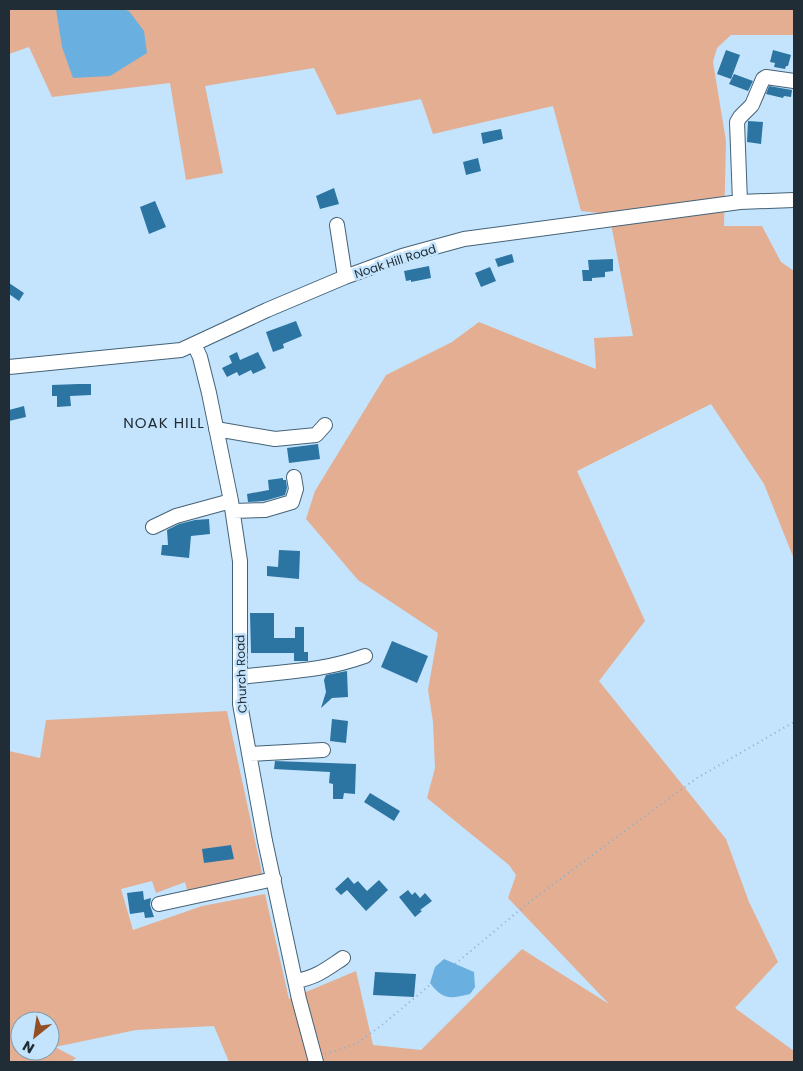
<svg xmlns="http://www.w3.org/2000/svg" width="803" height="1071" font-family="Poppins,sans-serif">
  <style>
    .green { fill: #e4ae93; fill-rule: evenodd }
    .water { fill: #69afe0 }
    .building { fill: #2c74a2 }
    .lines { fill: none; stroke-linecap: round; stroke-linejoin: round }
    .minor-casing { stroke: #456277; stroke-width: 16 }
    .path { stroke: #92adc0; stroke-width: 2; stroke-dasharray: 1 4; stroke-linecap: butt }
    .minor { stroke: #fff; stroke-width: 14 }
    .labels { text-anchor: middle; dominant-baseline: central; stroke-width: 5; stroke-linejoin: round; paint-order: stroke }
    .street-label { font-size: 12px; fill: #212d36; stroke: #c3e4fc }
    .quarter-label { font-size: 15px; letter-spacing: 1px; fill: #212d36; stroke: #c3e4fc }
  </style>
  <rect width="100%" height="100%" fill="#c3e4fc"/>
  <path class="green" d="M9,9H794V35H731L717,48L713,62L726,141L724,226H762L781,262L794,271V559L764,484L711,404L577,471L645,621L599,681L726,839L749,902L778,962L735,1008L794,1051V1062H229L214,1026L136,1030L55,1047L76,1058L71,1062H9V751L40,758L46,720L227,711L264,882L189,897L185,882L156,893L152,881L121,889L133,930L202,906L265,894L289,999L356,971L373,1045L421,1050L522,949L609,1004L508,898L516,875L509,865L427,798L435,768L433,722L428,690L438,633L358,580L306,519L315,491L386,375L452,342L479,322L596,369L594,338L633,336L609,214L581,211L553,106L433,134L421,99L337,115L314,68L205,86L223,173L186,180L170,83L52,97L29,47L9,54ZM20,1021H50V1051H20Z"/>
  <path class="water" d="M56,9H120L129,11L144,31L147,53L110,76L73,78L62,47Z
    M444,959L474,972L475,987L470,994C450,999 443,1000 430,983L435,967Z"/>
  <path class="building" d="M726,50L740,55L731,79L717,74Z
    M773,50L791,55L788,66H786L785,69L774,67L775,63L770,62Z
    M734,74L753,81L748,91L729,84Z
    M769,86L792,90L791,97L784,96L783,98L766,94Z
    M748,121L763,122L761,144L747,142Z
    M501,129L503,139L483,144L481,133Z
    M478,158L481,171L466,175L463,162Z
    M334,188L339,204L320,209L316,196Z
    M155,201L166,227L149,234L140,207Z
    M512,254L514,262L498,267L495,259Z
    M613,259V271L605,272V277L592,278V281H583L582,270H589L588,260Z
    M429,266L431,278L411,282V280L406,281L404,271Z
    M490,267L496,281L481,287L475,273Z
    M9,283L24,293L19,301L9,294Z
    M296,321L302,336L283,344L284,348L273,352L266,332Z
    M237,352L240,360L258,352L266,368L253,374L251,370L239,376L237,372L227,377L222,368L232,363L229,356Z
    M78,384H91V395L70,396L71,406L57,407V396H52V385Z
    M24,406L26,417L9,421V410Z
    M318,444L320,459L289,463L287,448Z
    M283,478V480H286L287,488L285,495L264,501L248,502L247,494L269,490L268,480Z
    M209,519L210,534L191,536L189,558L161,555L162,545H168L167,530L179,524L195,520Z
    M279,550L300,551L299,579L267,576V566L278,567Z
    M250,613H274V638H295V627H304V652H308V661H294V653H251Z
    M392,641L428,656L417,683L381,667Z
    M347,671L348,697L332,698L321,708L326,692L324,680L326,675Z
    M332,719L348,721L346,743L330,741Z
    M275,761L356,764L355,794L344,793L343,799H333V784L329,783L330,772L274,769Z
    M370,793L400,811L394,821L364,802Z
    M231,845L234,859L204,863L202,849Z
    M348,877L354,884L358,881L367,891L379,880L388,890L366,911L347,890L341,895L335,889Z
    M408,890L412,895L415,892L420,898L425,893L432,901L420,910L422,911L415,917L399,897Z
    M143,891L144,900L151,898L150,905L154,917L145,918L144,912L130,914L127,893Z
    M375,972L416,974L414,997L373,995Z"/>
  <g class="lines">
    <defs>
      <path id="minor" d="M740,202L737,122L740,117L752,105L763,79L766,77L794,81
        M337,225L345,277
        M194,344L200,357L209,393L231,501L240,561V704L265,841L299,999L316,1062
        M9,367L181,350L267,310L345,277L402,256L464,239L740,202L794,200
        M216,429L275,439L316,435L325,425
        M233,511L265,510L292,502L296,489L294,477
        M153,527L176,516L231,501
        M240,677C286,671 320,672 365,656
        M249,754L323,750
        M159,904L274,879
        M296,981C317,977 325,970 343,958"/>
    </defs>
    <use href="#minor" class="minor-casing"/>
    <path class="path" d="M325,1054L356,1044L382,1025L533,899L697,778L794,722"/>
    <use href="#minor" class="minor"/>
  </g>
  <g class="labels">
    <g class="street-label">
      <text transform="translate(395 261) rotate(-18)">Noak Hill Road</text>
      <text transform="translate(241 674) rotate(-92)">Church Road</text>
    </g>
    <g class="quarter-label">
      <text x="164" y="422">NOAK HILL</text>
    </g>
  </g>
  <rect width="803" height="1071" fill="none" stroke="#212d36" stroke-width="20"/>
  <g transform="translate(35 1036) rotate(210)"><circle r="24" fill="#c3e4fc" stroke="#829bad"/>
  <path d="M0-4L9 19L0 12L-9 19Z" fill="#944e26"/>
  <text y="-8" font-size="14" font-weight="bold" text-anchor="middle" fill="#212d36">N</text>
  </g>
</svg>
